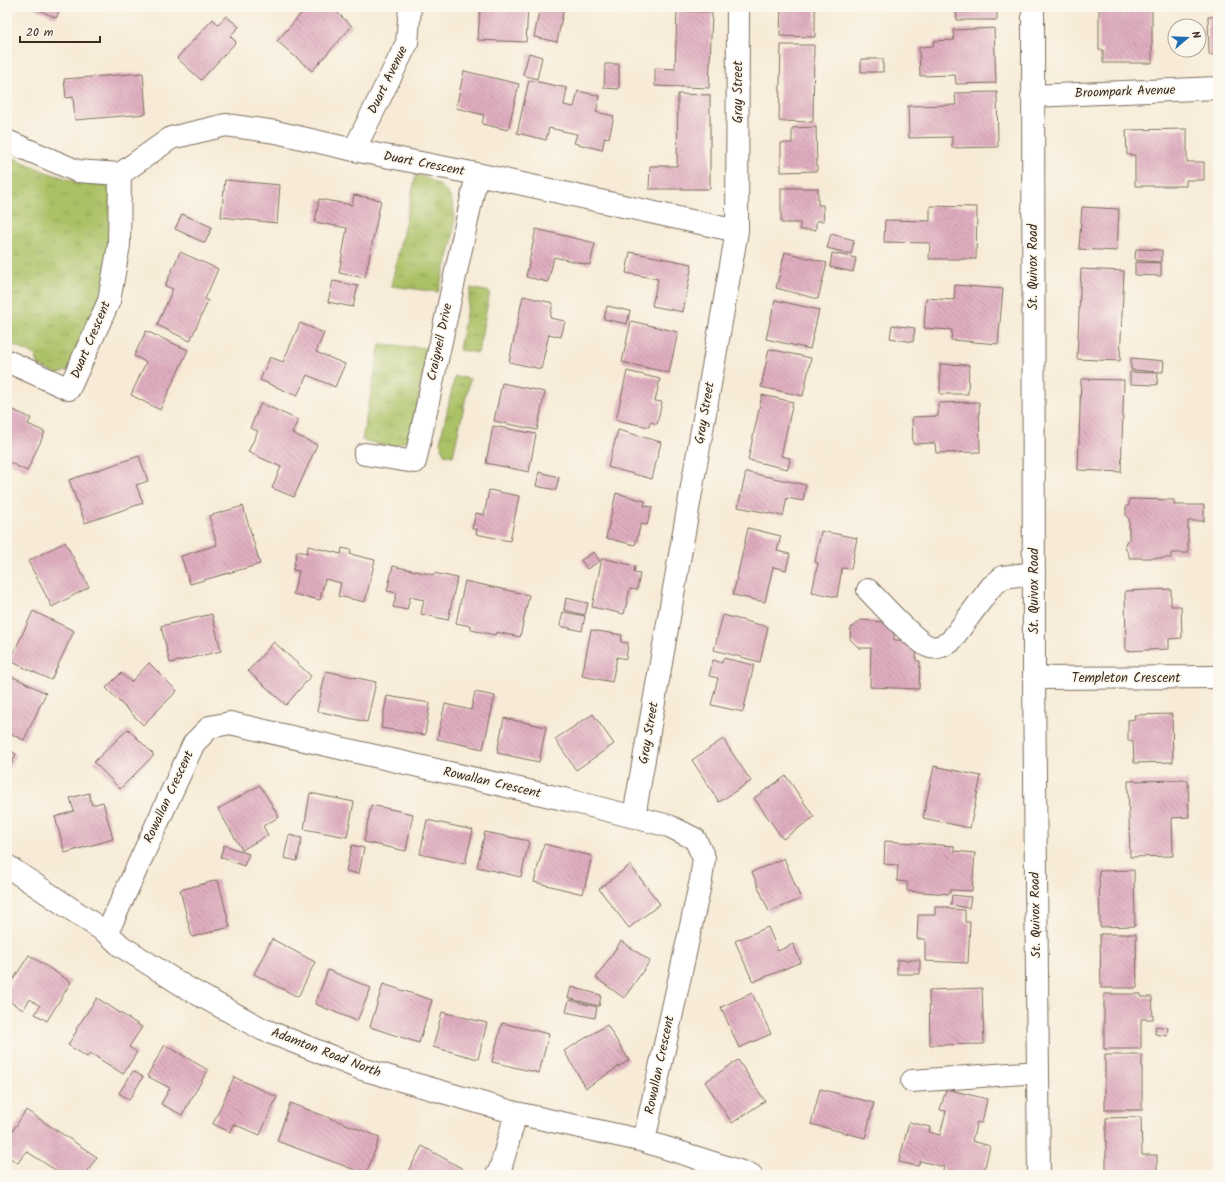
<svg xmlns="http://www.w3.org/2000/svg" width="1225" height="1182" font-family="Kalam,sans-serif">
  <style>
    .grass { fill: url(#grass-tufts); stroke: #737642 }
    .building { fill: url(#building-back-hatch) }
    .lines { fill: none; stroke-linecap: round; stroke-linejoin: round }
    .minor-casing { stroke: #7d6e5f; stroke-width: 24 }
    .minor { stroke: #fff; stroke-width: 22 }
    .labels { text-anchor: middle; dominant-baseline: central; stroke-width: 3.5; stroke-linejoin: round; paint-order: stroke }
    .street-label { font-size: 13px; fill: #3b2a1e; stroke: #fbf7ec }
  </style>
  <defs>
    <pattern id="grass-tufts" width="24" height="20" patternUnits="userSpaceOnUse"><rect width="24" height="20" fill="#abc165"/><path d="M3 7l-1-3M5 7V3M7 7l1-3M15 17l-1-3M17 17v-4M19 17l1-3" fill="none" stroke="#8c9d53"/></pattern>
    <pattern id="building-back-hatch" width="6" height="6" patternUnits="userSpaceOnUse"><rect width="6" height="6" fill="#e0adc0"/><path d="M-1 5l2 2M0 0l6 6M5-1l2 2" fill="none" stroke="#b78d9b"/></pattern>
  </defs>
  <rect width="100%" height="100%" fill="#fbf7ec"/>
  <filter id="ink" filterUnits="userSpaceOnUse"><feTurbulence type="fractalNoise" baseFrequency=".025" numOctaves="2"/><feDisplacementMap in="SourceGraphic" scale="8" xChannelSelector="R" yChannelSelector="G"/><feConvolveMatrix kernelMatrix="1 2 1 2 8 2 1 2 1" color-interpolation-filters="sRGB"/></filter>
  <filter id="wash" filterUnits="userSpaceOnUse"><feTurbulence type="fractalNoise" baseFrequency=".012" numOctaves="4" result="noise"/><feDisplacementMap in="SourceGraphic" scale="16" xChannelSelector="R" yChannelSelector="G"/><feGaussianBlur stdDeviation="0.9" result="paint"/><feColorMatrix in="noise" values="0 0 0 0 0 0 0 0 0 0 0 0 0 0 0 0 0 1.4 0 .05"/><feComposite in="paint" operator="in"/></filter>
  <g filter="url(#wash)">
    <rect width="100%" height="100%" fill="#f7ebd7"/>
    <path class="grass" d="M7,155L46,172L80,183L112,186L114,210L102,296L70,369L58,374L39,366L35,355L7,342Z
      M416,174C427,179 438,182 446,191C466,215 445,265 438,292L391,286Z
      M471,288L490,292L478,353L459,350Z
      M380,344L428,348L411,437C393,451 382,445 362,440Z
      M455,376L470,379L453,456L444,454L440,442Z"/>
    <g id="blocks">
      <path class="building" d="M33,7H61L56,18Z
        M307,7H331L352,26L312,71L277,41Z
        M480,7H528L526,42L478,40Z
        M540,7H564L557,42L534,37Z
        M781,7H815V37L780,36Z
        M956,7H997V20H957Z
        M1133,7H1152V63H1103V50H1099V8Z
        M677,11L712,12L709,88L655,86V68L675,69Z
        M226,16L239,27L230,36L236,42L201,80L177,58L213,19L218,25Z
        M1218,16V54L1209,55L1208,17Z
        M994,28L996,83L956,84L955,75L920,76L919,47L933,46L934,41L954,40L953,30Z
        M781,45H814L813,122L779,121Z
        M529,53L542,57L537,79L523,75Z
        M861,59H883V72H861Z
        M605,64H619V89L604,88Z
        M464,71L519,84L508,130L482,124L484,115L456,108Z
        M143,73L146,114L75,120L73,97L66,98L64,79Z
        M529,80L567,88L564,105L568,106L574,107L578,91L600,96L596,112L614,116L609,138L605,137L602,150L574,143L577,134L549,128L546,140L517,133Z
        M997,92L998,147L952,148V137L909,138L908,106L956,105L955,93Z
        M678,94L710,95V189H649L650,166H677Z
        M816,127L817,171L781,172V143H792V128Z
        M1187,129V162H1204V180H1186V186H1135V155H1127L1126,130Z
        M225,180L280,185L277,223L221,217Z
        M781,188H818V205H823L824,221H816V230H800V223H781Z
        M354,195L381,200L365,278L339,273L347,228L315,222L319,199L352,205Z
        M930,206L977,207L976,259H929L930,243L884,242L885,220L930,221Z
        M1082,207L1119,209L1117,251L1079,249Z
        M182,214L212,227L205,243L175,229Z
        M536,229L595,243L590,265L554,257L548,282L526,277Z
        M831,234L854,240L851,254L827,248Z
        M1136,249L1162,250V262L1135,260Z
        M180,252L218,269L205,299L208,301L190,341L157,325L173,289L165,286Z
        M630,252L692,264L683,312L652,306L658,279L626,273Z
        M785,252L827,263L818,299L776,288Z
        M832,253L856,258L853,272L830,267Z
        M1135,262L1161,263V276L1135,275Z
        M1081,269L1124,271L1120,361L1077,359Z
        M333,281L358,286L353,307L328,302Z
        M955,285L1003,289L998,344L951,340L952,330L924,328L926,298L954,300Z
        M523,296L553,303L550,318L565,321L561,337L549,334L541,369L509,362Z
        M775,300L819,310L810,349L766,339Z
        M607,306L630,311L627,324L604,319Z
        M631,321L678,332L669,373L622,362Z
        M300,323L324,333L316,352L345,364L335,387L307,375L297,396L260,380L270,357L283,362Z
        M892,325L915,328L913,342L890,338Z
        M146,331L188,350L160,410L131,395L146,362L134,356Z
        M769,349L811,358L803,396L761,387Z
        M1131,358L1164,361L1163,372L1131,370Z
        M940,364L969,365L968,394H940Z
        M627,371L660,379L655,401L662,402L657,424L650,422L649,427L616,420Z
        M1130,372L1158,373L1157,385L1130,384Z
        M1081,379L1124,380L1121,472L1078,470Z
        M502,383L545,392L537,430L494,421Z
        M762,395L793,402L781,456L790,458L788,469L748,460Z
        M979,402L980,452L936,453L935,443L913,444L912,417L938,416V403Z
        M261,403L298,420L292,433L317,445L294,497L272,488L281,467L248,452L258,431L250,428Z
        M9,408L31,418L28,424L45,432L27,471L7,461V412Z
        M493,426L536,434L529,472L486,463Z
        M618,430L661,442L652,479L608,467Z
        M139,456L148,481L136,485L143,503L85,523L69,480Z
        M539,472L559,477L556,490L536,486Z
        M746,472L806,485L803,501L787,498L783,516L738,507Z
        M489,490L519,496L510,541L476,534L477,529H472L476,513L484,515Z
        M616,493L645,501L644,506L652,507L647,525L641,524L635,545L606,538Z
        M1129,499L1174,500V505H1204V521H1188V553H1171V558H1129V554L1126,550L1125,543L1129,540V519L1126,516V507L1129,505Z
        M243,506L260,564L190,584L181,556L217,545L209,516Z
        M748,528L781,536L777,551L790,554L786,570L773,567L765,602L733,595Z
        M821,531L857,538L851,569L842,568L837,597L812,592L818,563L815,562Z
        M65,542L89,587L52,607L28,561Z
        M308,546L341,554L342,548L351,550L350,554L375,560L365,602L338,596L341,583L325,579L320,600L293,594L299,571L293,570L297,551L307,553Z
        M594,552L600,561L587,569L581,560Z
        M602,558L635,566L634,573L640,574L637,590L630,589L624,614L592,607Z
        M393,566L434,575V573L457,578L448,620L421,614L424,600L410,597L407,610L393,607L397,593L387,591Z
        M465,581L529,595L520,637L496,632L495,635L471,630V626L456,623Z
        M1171,589V606H1181L1182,638L1169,639V649L1126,651L1125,591Z
        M566,598L588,603L585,615L564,610Z
        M33,611L74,631L51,680L10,661Z
        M563,612L585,616L582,631L560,626Z
        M212,614L221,651L170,663L161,626Z
        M723,615L768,627L760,662L714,650Z
        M861,620L894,623V640L917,641L916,661H920L919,689L870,687L871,648H859L850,639L851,628Z
        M591,630L622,635L621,642L628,643L626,659L617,657L612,682L582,676Z
        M274,642L311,676L286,705L248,671Z
        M723,658L754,665L743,712L711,705L718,678L709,676L713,660L722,663Z
        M149,663L177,691L143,725L106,688L121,673L131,682Z
        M326,671L376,682L367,722L317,711Z
        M7,674L46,693L24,740L7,732Z
        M475,692L495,696L483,749L437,739L445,704L471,710Z
        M387,696L430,703L425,735L381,728Z
        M593,714L614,744L576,770L555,739Z
        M1172,714L1173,762L1134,763L1133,741H1128V720L1135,719L1134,715Z
        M504,718L546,727L539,762L497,753Z
        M128,729L154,755L120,789L94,762Z
        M723,739L751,781L719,802L692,760Z
        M7,749L16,754L7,773Z
        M934,766L981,776L970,828L923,818Z
        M786,776L814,817L783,839L754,798Z
        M1188,780L1189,817L1172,818L1173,856L1130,857L1128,781Z
        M260,785L279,817L263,826L268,835L242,850L218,809Z
        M89,793L92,805L103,802L113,839L65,853L55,817L74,811L70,798Z
        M310,793L354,802L347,837L304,829Z
        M371,805L413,814L406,851L364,842Z
        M427,820L473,830L465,864L420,854Z
        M485,832L529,841L521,877L477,867Z
        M289,835L302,838L297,861L284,858Z
        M885,841L954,846V851L975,853L972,891L950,890V894L907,891V882L897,881L898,865L884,864Z
        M544,844L592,856L583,894L534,882Z
        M224,845L249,854L244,866L220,857Z
        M352,845L364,848L359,874L346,871Z
        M784,858L801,899L769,912L752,872Z
        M630,865L660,904L629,928L599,889Z
        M1134,870L1135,926L1100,927L1099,871Z
        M218,880L230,927L192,937L180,890Z
        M952,895L971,897L969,908L951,905Z
        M935,907H949V909L965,910V922H970L968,963L925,961V939H917L918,915H935Z
        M768,927L778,951L793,944L801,962L753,982L735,941Z
        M1100,934H1136L1137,988H1101Z
        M272,939L315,962L298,997L254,974Z
        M621,941L650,961L624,998L596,978Z
        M29,955L71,982L47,1021L35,1014L40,1006L30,999L23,1010L7,1000V989Z
        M897,960H920V974H897Z
        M328,970L371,988L357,1021L315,1004Z
        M383,984L432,1000L419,1043L370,1027Z
        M571,987L601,995L599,1006L568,998Z
        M982,988L984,1044L930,1045L929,990Z
        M752,993L771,1034L739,1048L721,1007Z
        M1104,994H1141V997H1152L1153,1019H1141V1049H1104Z
        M97,998L142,1027L129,1047L137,1052L123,1074L90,1053L87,1057L68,1045L77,1030L76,1029Z
        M569,1000L597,1007L595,1018L566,1012Z
        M442,1012L487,1023L478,1059L433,1047Z
        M502,1023L549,1034L539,1073L492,1062Z
        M607,1025L629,1060L586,1088L564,1051Z
        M1156,1026L1168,1028L1167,1036L1155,1034Z
        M165,1045L208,1070L182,1115L161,1104L170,1088L147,1076Z
        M1105,1055H1142V1110H1105Z
        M738,1060L765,1101L732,1123L705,1082Z
        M133,1071L143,1077L129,1100L119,1093Z
        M234,1077L277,1097L260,1135L233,1124L230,1132L213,1124Z
        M820,1089L874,1103L865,1138L811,1124Z
        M946,1089L987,1099L982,1123L977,1122L972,1141L990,1146L983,1175H947L942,1174L944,1167L920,1161L918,1166L899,1162L909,1122L930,1127L929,1132L940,1135L946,1111L940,1110Z
        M290,1103L380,1137L366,1174L277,1141Z
        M26,1110L97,1157L85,1175H58L60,1173L26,1151L18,1163L7,1156V1140Z
        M1141,1117L1142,1155H1157V1175H1106V1118Z
        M422,1146L463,1169L460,1175H406Z"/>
    </g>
  </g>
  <g filter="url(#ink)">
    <use href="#blocks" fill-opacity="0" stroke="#7d6e5f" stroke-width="1"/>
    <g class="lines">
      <defs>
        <path id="minor" d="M1033,7L1034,678L1039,1175
          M1032,96L1218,88
          M7,141L77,171L120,174L171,138L226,125L276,132L354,150L477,174L737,231
          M354,150L407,43L410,7
          M7,361L69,389L109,301L119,245L120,174
          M365,454L415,462L477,174
          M868,590C880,602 916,643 930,647C937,649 944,645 950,642L991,587L1003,577L1034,573
          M1034,678L1218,677
          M634,816L737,231L738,7
          M7,866L107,933L121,946L187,988L262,1029L362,1069L516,1113L644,1141L751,1175
          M107,933L194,743L210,727L230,723L568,800L669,826L695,839L704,858L701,880L644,1141
          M912,1081L1038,1072
          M497,1175L500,1170L516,1113"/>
      </defs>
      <use href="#minor" class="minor-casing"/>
      <use href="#minor" class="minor"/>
    </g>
  </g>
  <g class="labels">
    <g class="street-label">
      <text transform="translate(388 80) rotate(-64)">Duart Avenue</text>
      <text transform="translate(738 92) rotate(-90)">Gray Street</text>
      <text transform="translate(1125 92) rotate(-2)">Broompark Avenue</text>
      <text transform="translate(424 164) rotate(11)">Duart Crescent</text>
      <text transform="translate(1033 267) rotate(-90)">St. Quivox Road</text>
      <text transform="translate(91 340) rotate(-67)">Duart Crescent</text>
      <text transform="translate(440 342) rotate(-78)">Craigneil Drive</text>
      <text transform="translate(705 413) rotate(-80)">Gray Street</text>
      <text transform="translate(1034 591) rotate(-90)">St. Quivox Road</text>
      <text x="1126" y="678">Templeton Crescent</text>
      <text transform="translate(649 733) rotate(-80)">Gray Street</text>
      <text transform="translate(492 783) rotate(13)">Rowallan Crescent</text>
      <text transform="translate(169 797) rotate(-65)">Rowallan Crescent</text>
      <text transform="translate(1036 915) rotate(-91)">St. Quivox Road</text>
      <text transform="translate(326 1053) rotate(21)">Adamton Road North</text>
      <text transform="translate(660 1065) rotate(-78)">Rowallan Crescent</text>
    </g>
  </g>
  <rect width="1225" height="1182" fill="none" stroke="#fbf7ec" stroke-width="24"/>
  <g transform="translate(1187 38) rotate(71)"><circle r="19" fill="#fbf7ec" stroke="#aea59a"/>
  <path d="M0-3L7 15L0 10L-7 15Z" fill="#1f6fb2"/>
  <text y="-6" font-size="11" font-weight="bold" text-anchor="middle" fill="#3b2a1e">N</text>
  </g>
  <path d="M20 36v6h80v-6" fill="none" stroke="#3b2a1e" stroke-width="2"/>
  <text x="26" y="36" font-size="12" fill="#3b2a1e" stroke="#fbf7ec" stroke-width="3" paint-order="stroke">20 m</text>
</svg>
